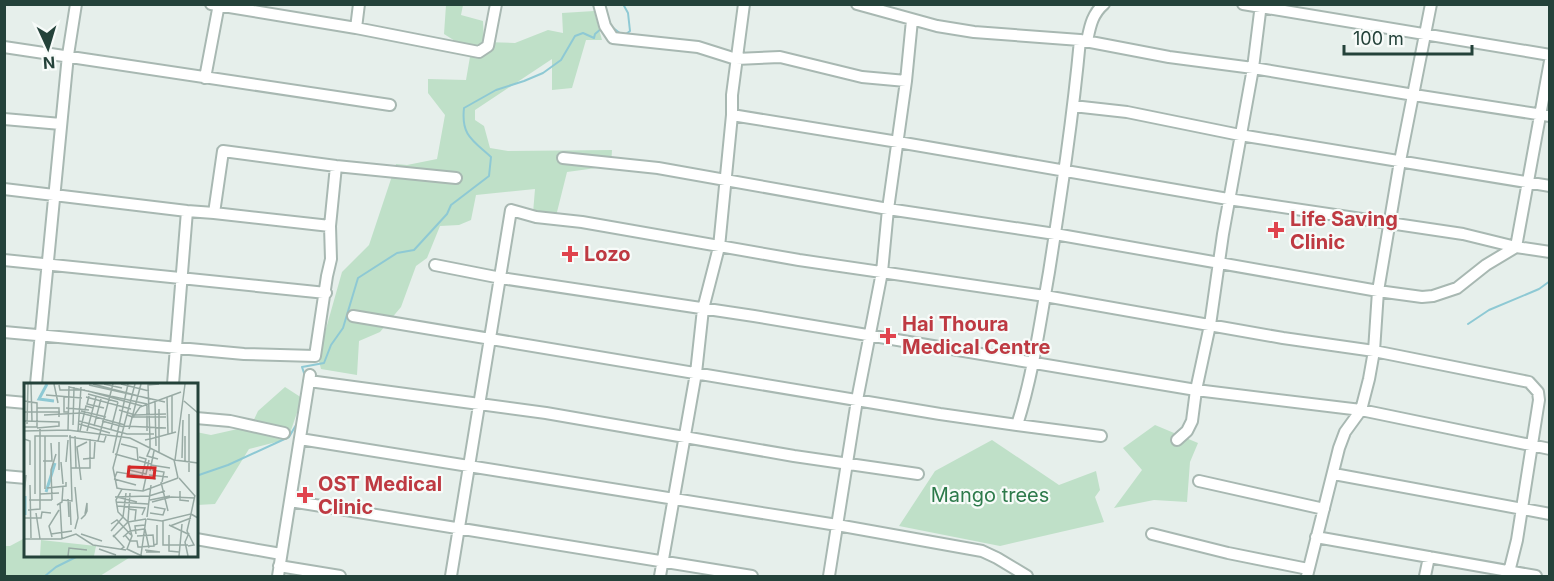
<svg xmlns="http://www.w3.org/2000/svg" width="1554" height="581" font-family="Inter,sans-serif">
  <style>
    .green { fill: #bfe0c8 }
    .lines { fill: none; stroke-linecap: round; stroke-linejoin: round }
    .stream { stroke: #8ec9d4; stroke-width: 2 }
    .minor-casing { stroke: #a8b8b2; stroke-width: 14 }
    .minor { stroke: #fff; stroke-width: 10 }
    .health-dot { fill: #e0444e; stroke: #f7fbf9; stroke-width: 2 }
    .labels { text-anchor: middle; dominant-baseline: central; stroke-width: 4.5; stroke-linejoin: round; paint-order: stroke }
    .health-label { font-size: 20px; font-weight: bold; fill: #be3a42; stroke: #f7fbf9; text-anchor: start }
    .park-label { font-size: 20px; fill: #2d7a4b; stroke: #f7fbf9 }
    .inset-river { fill: none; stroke: #8ec9d4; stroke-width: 3 }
    .inset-road { fill: none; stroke: #98aaa4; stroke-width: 1.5 }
    .view { fill: #d62828; fill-opacity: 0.15; stroke: #d62828; stroke-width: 3 }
    .inset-edge { fill: none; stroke: #24423a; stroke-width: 3 }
  </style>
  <rect width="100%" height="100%" fill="#e6efeb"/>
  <path class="green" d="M446,5H463L461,15L483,21L484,42L515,43L548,30L563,33L562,13L594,11L602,40H586L572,88L552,90V59L475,110V120L484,126L490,148L508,151L612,150L611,166L567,172L556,216L533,213L535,189L476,195L471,220L459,225L440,226L427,258L416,266L401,307L380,332L359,341L357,375L321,369L318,357L342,272L369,245L396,164L407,165L437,159L445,115L428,93V79L466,80L471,51L444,34Z
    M285,387L302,398L288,439L249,449L215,504L197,505L196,432L211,435L251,426L258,411Z
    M1155,425L1198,443L1190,462L1187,502L1154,500L1114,508L1142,470L1123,448Z
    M992,440L1059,485L1096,471L1100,490L1095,497L1104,522L1000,546L899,526L935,471Z
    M25,538L26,556H132L100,576H5V546H10Z"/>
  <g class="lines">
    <path class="stream" d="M623,4L628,13L630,31L626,34
      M612,27L621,34
      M1468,324L1489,310L1539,289L1550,281
      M305,376L302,367L324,363L331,345L343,328L358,278L397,253L414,250L447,214L451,205L489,176L491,157C472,140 461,135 464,108L496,90L524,81L543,73L561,60L575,36L583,33L594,38L595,34L602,28
      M196,476L228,465L289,437L299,420
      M45,576L56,567L78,556"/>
    <defs>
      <path id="minor" d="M211,4L356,28L479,52L488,46L496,4
        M599,4L605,26L613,38L698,47L736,59L780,57L862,77L906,81
        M857,4L937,26L974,32L1080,40L1169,57L1253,68L1414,95L1550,116
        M1243,4L1550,55
        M356,28L359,4
        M1087,41C1090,27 1092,14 1104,4
        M4,47L390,105
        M205,78L219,4
        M1073,106L1127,112L1240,135L1550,186
        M732,115L898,142L1228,199L1463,234L1516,247L1550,252
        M4,119L61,124
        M563,158L658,168L888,209L1055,234L1378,291L1422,297L1433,296L1457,288L1486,265L1516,247L1550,61
        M4,189L187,211L214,213L223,151L336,166L456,178
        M214,213L330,226
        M4,260L326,293
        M435,265L501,278L754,316L1196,390L1361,410L1550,449
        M353,316L940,414L1017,425C1033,375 1040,323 1049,272C1061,195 1073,117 1080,40
        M4,332L244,354L315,356L327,276L331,259L330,226L336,166
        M309,381L546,413L794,456L918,474
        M36,384L68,55L76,4
        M173,384L187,211
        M4,401L26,403
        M196,418L230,421L284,433
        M1017,425L1101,436
        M300,439L837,525L982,551L997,558L1027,576
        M1177,440L1187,431L1192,421L1196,390L1210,325L1223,234L1253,68L1261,4
        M1334,474L1550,514
        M4,476L26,478
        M1199,481L1324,509
        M290,501L752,576
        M1152,534L1228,553L1308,569
        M1316,537L1536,576
        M196,539L281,554
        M279,566L340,576
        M278,576L310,375
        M451,576L511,210L536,217L582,222L799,260L1045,296L1283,338L1374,351L1529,382L1538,392L1539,400L1517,540L1508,576
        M660,576L696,373L703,309L719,247L732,115V95L744,4
        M829,576L857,400L882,272L888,209L906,81L912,20
        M1307,576L1339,448L1345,432L1361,410L1369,379L1374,351L1378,291L1400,161L1431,4
        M1425,576L1429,557"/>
    </defs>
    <use href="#minor" class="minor-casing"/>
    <use href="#minor" class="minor"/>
  </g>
  <g class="health-dot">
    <path d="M1273 221h6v6h6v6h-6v6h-6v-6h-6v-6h6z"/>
    <path d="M567 245h6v6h6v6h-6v6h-6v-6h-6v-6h6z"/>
    <path d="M885 327h6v6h6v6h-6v6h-6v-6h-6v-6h6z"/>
    <path d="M302 486h6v6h6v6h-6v6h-6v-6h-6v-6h6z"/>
  </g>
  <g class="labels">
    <g class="health-label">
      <text x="1290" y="219">Life Saving<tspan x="1290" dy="23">Clinic</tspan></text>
      <text x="584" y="254">Lozo</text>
      <text x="902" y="324">Hai Thoura<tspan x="902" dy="23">Medical Centre</tspan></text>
      <text x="318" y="484">OST Medical<tspan x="318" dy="23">Clinic</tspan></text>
    </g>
    <g class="park-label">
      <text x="990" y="495">Mango trees</text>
    </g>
  </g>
  <g transform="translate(24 383)">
    <rect width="174" height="174" fill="#e6efeb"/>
    <path d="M17,157L72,163L70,173H16Z" fill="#bfe0c8"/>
    <path class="inset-river" d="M23,1L15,16L30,18M22,109L31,80M1,113V132"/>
    <path class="inset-road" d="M7,1L8,39M30,1L34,20M69,1L126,16M80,1L98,5M97,1L125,8M35,2L36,7H61M65,2L141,19M45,4L123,21M64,8L118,23M64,11L94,19M22,12L58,15M40,13V29H44M65,13L63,21L80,25M148,13V50M62,14L107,26M143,14L144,51M0,18L13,20V44H0M160,18L174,30M131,19L132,63M123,22V48M13,25H35V34M42,25L65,27M95,27L111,32L142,31M57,28L82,34M0,29H36M165,31V89M20,32L57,30L101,42M103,32L109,34L116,24L157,9M107,34H142M0,38L35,39V43L13,45M55,38L103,51H130M78,38L100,44M3,41L4,1M55,41L86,50M49,42L50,4M70,43L77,16M100,43L142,45M87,46L94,19M105,46L117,1M44,47L45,3M0,48L44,47L106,55L150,77M54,48L57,4M56,48L62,23L69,25M63,48L72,14M51,53L52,85M45,54L80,59L82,53M0,56L6,58V82M121,57L126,56L124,2L135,1M74,58L89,1M97,61L113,65L114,78M126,66L123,73L134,76M126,66V56L152,49M135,69V26M89,70L104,1M91,71L127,81M115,74L122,76L118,93M158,75L159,37M59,76L70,75L71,59M151,77L161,1M19,78H28L27,60M37,79L39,101M42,79L44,57M161,79V53M106,82L105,87L122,91L125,77M127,82L146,85M47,85H66V56M35,87V59M128,87L140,89L138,99M126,88L130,68M125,92L144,94M91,94L93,89L118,93M154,95L150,77L174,80M155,95L171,113M90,96L112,102M57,97L53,64L63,59M137,99L144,128M6,102L7,155M23,105L42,103V99M21,106V53M97,106L119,108L154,95M119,108L122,94L132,96M156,108V117L165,118M11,111V53H44M16,111L35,110M0,112L2,92M91,114L125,113L141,108M93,114L113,119M44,116L45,134M5,117H28M28,117L27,87L32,71M38,117L48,118L46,52M126,117L146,113M46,119L47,142M92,119L124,121M128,119L147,114L171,115M36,120L38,156M33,122L38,119L39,103M93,123L121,125L118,132M0,126V150M104,126L112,127L111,137M4,127L16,126V46M12,130L16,156M126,130L139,132L141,126L130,124M123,134L127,102M0,135H17L18,129L27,130M57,136L61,132L63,128V120L61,131M123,136L138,138L167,131L171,112M104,138L106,110M104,138L108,153L103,166L118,173M139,138V162H164M104,139L94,129L92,117L98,106L93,105L89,85L111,1M104,139L122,136M87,141L93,137L107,152M145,142L164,151M146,143L167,135M51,146L54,135L51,104M121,146L125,165M87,148L99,134L102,110M27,151L48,148M57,151L78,158M112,151L111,143L121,142M89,152L100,164L97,166M101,152L106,158H113L114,164L130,163L129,152L113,153M145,152V168L155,169M28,154L25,143L35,127M89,154L104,139M99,154L106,148L120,146M0,156H37L52,151L69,162L102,167M130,162L133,161V142M164,163L170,162L163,148L167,131L174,135M75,166L92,172M121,167L136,169H122M117,172L122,136M44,173L45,165L63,167M155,173L158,141M164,173L161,159L165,150"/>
    <path class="view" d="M105,84L131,85L130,95L104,93Z"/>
    <rect width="174" height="174" class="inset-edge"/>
  </g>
  <rect width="1554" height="581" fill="none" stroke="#24423a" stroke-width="12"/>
  <g transform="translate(48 48) rotate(176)" stroke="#f7fbf9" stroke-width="4.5" paint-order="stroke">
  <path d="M0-4.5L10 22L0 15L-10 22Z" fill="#24423a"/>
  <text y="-9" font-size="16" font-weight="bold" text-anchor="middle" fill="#24423a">N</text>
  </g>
  <path d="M1344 45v9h128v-9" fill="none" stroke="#24423a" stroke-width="3"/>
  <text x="1353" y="45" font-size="18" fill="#24423a" stroke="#f7fbf9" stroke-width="4.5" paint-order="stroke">100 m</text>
</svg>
